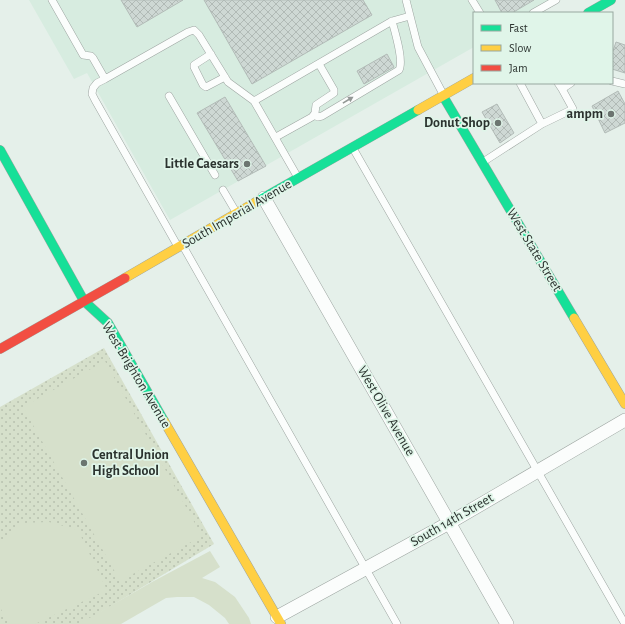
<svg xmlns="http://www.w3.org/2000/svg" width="625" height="624" font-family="'Alegreya Sans',sans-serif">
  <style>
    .built { fill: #d7ece0 }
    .grass { fill: url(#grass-dots) }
    .garden { fill: #d6e0cb }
    .building { fill: url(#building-cross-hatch); stroke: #b2bbb7 }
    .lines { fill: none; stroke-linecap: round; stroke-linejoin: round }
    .lane-casing { stroke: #9da5a1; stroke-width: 8 }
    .street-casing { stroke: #9da5a1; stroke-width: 14 }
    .fast-casing { stroke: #9da5a1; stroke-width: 10 }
    .slow-casing { stroke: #9da5a1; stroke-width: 10 }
    .jam-casing { stroke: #9da5a1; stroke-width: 10 }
    .lane { stroke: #fbfdfc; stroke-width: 7 }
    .street { stroke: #fbfdfc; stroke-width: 13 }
    .fast { stroke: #16e098; stroke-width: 9 }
    .slow { stroke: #ffcf43; stroke-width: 9 }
    .jam { stroke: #f24e42; stroke-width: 9 }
    .oneway { fill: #939896 }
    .poi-dot { fill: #6c7570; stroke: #e0f5e9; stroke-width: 1.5 }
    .labels { text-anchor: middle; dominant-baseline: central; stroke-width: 3.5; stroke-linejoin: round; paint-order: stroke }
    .poi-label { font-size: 14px; font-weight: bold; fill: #2b332f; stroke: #e0f5e9; text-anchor: end }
    .street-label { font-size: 14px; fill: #2b332f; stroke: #e0f5e9 }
  </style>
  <defs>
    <pattern id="grass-dots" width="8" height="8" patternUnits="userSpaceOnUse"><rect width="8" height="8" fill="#d6e0cb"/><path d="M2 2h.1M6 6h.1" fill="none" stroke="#b8c1af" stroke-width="1.8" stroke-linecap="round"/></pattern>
    <pattern id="building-cross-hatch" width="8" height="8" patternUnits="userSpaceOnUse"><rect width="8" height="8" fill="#ced8d4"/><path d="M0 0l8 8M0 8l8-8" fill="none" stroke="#b1bab6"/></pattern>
  </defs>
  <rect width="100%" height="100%" fill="#e5f0ea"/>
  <path class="built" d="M29,0H556L533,13H474V47L170,220L87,73L74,79Z"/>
  <path class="grass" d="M104,348L214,544L81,624H0V407Z"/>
  <path class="garden" d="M105,361L202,536L120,581L23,407Z
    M49,522L78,530L107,590L35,624H15L7,621L0,607V543L23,523Z
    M210,551L220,567L202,578L215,582L235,597L249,618L251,624H229L225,618L209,605L194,597H177L166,598L121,624H79L152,582Z"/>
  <path class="building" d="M121,0H183L137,27Z
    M204,0H363L372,15L252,84Z
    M495,0H534L512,13H502Z
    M616,42L625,45V73L612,69V54Z
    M387,54L394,67L364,84L357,71Z
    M618,91L625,104V123L605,133L592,106Z
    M225,97L266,166L238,181L197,113Z
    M497,104L514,133L500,143L482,112Z"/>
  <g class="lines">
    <defs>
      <path id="lane" d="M52,0L82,53L83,55L91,56L93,58L105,79
        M406,0L418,47L443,94
        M472,0L480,13
        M533,13L556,0
        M211,54L194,65V67L203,85L206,87L225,77
        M612,81L625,84
        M558,83L562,89L571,83
        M169,96L215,175
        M314,115L318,117L322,116L399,70C404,61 395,32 392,21
        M542,124L573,109L562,89
        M276,137L312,117L315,113L316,105L334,93V90L319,64
        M354,150L625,624
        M483,162L542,124L520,83
        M297,176L254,101L392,21L410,16
        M223,190L236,212
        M177,245L95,100L92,94L93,88L97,83L105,79L188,32L194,30L199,35L228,82L254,101
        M183,246L397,624"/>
      <path id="street" d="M264,198L507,624
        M277,617L449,523L625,420"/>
      <path id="fast" d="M588,13L611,0
        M443,96L574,318
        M0,150L84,301L108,323L164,421
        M256,202L418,110"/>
      <path id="slow" d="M418,110L474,78
        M125,278L256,202
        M574,318L625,404
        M164,421L281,624"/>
      <path id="jam" d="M0,349L125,278"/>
    </defs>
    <use href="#lane" class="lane-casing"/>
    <use href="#street" class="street-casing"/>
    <use href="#fast" class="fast-casing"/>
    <use href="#slow" class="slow-casing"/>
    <use href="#jam" class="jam-casing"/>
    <use href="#lane" class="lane"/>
    <use href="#street" class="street"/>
    <use href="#fast" class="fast"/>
    <use href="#slow" class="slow"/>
    <use href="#jam" class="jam"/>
  </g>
  <defs><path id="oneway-solid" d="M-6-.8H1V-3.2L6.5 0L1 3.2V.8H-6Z"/></defs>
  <use class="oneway" href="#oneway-solid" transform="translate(348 100) rotate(-31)"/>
  <g class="poi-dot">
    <circle cx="611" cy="114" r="4"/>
    <circle cx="498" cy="123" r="4"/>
    <circle cx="247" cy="164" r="4"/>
    <circle cx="84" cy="463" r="4"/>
  </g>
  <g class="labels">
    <g class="poi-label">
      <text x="603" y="114">ampm</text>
      <text x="490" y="123">Donut Shop</text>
      <text x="239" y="164">Little Caesars</text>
      <text x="92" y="455" text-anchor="start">Central Union<tspan x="92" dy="16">High School</tspan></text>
    </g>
    <g class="street-label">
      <text transform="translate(237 214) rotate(-30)">South Imperial Avenue</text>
      <text transform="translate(534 250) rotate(59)">West State Street</text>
      <text transform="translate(136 375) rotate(59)">West Brighton Avenue</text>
      <text transform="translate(386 411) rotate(60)">West Olive Avenue</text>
      <text transform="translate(452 520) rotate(-30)">South 14th Street</text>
    </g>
  </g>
  <rect x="473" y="12" width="140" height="72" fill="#e0f5e9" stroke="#98a79f"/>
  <rect x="481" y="25" width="20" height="6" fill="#16e098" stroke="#98a79f"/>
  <text x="509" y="32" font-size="12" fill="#2b332f">Fast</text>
  <rect x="481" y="45" width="20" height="6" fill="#ffcf43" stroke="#98a79f"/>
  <text x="509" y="52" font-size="12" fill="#2b332f">Slow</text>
  <rect x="481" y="65" width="20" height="6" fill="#f24e42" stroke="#98a79f"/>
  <text x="509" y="72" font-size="12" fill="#2b332f">Jam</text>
</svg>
